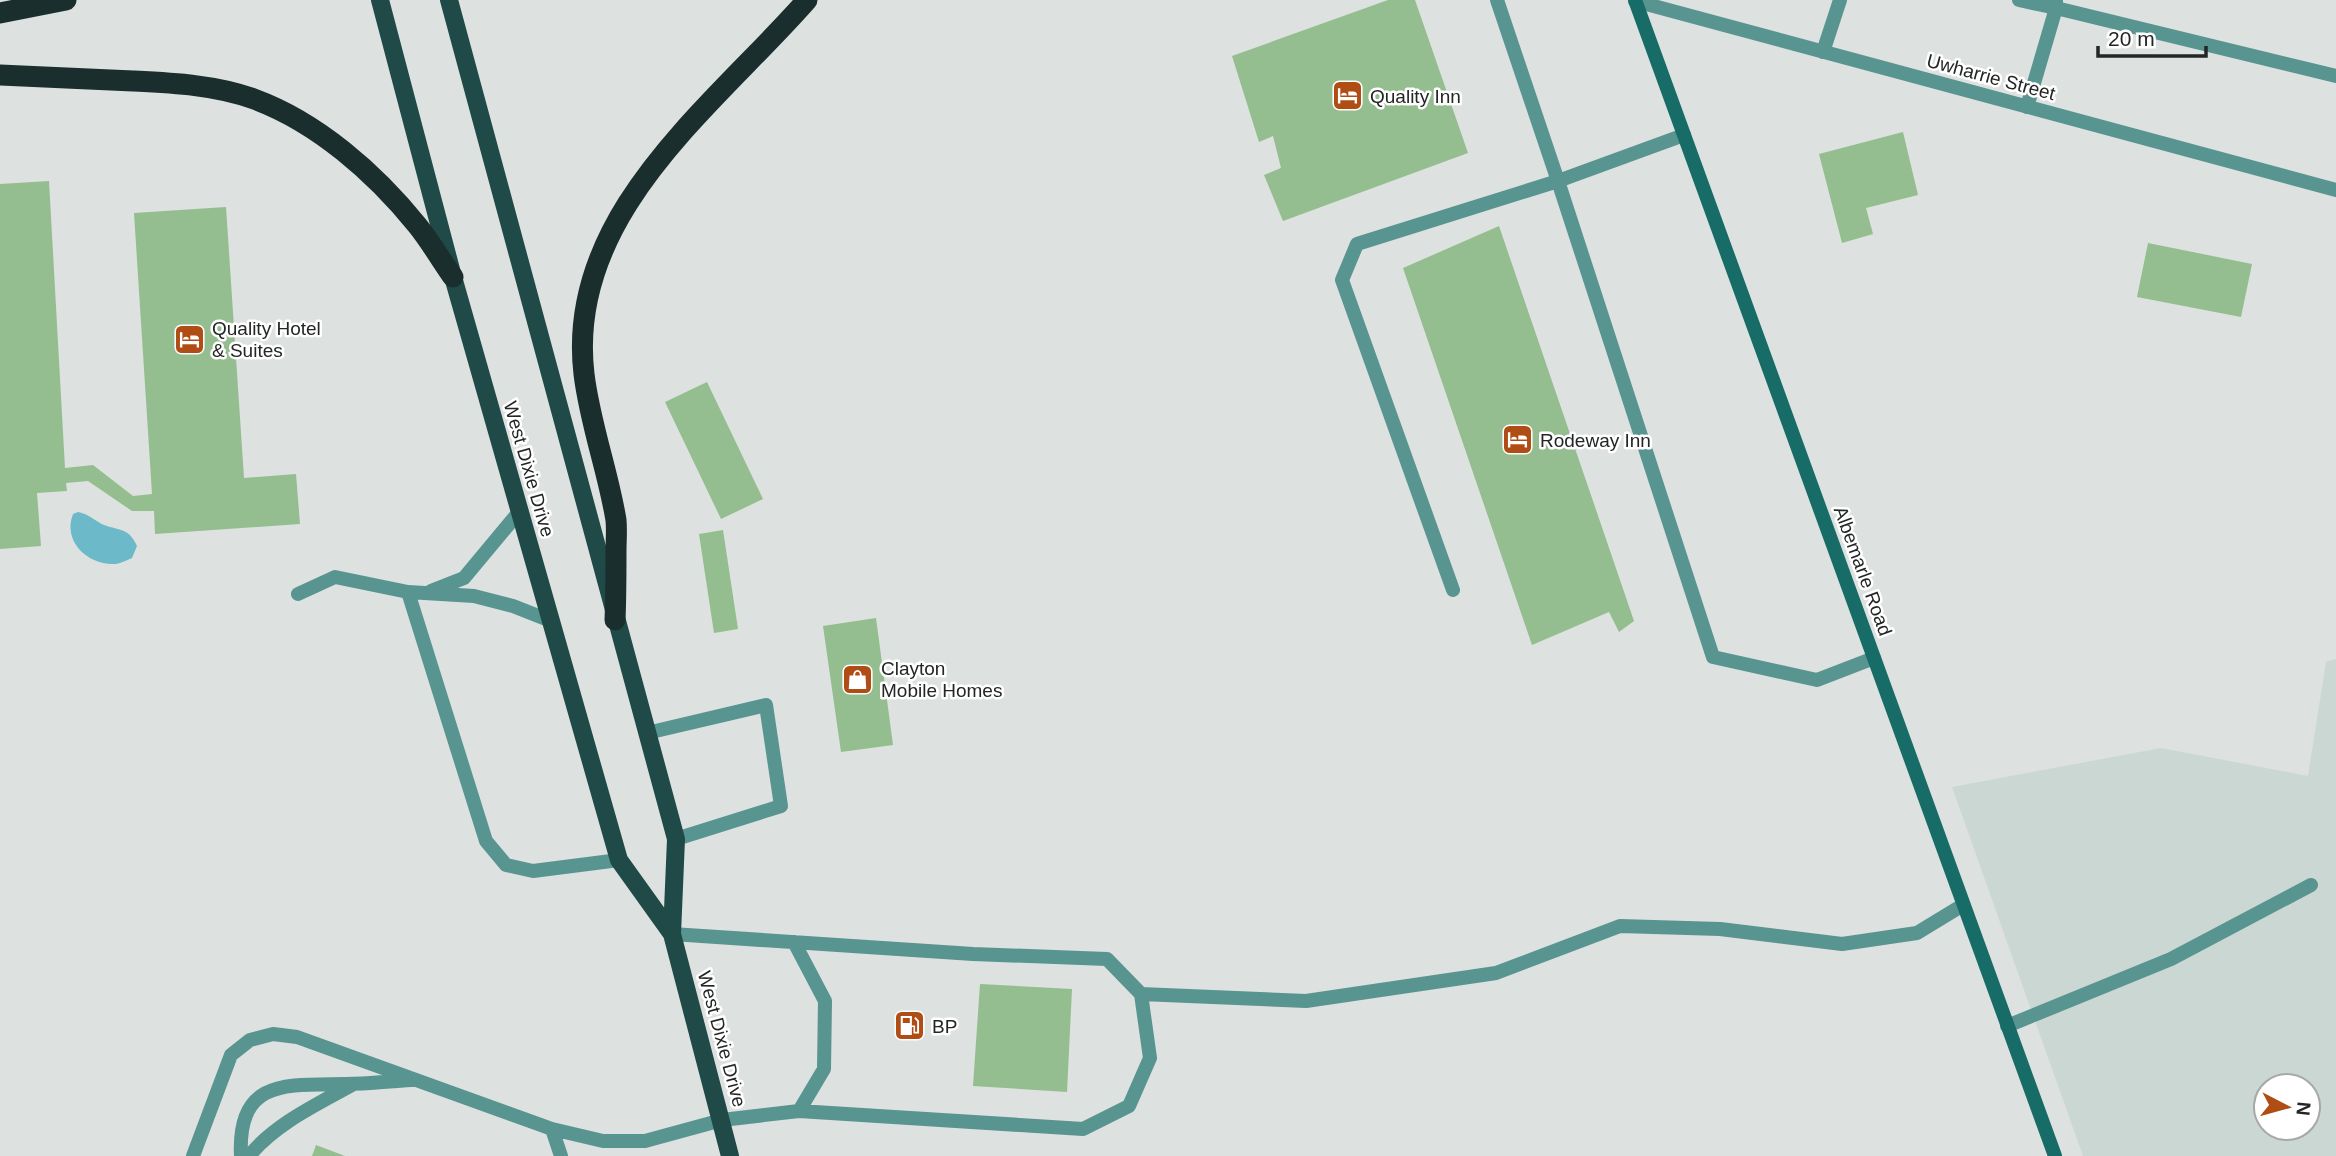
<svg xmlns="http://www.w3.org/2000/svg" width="2336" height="1156" font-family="Arial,sans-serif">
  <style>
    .built { fill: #cbd7d2; fill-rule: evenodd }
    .water { fill: #6cb9ca }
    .building { fill: #94be8f }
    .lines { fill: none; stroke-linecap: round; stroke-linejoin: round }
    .service { stroke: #589490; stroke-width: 14 }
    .tertiary { stroke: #589490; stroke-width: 14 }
    .secondary { stroke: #186c68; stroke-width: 14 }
    .primary { stroke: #1f4a47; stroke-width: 18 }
    .motorway { stroke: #192e2d; stroke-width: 21 }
    .labels { text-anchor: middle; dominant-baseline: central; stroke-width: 5; stroke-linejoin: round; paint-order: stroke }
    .street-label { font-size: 19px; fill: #242625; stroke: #fff }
    .poi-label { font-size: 19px; fill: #242625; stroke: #fff; text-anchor: start }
  </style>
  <rect width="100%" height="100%" fill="#dde1df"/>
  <path class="built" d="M2336,659V1156H2083L1952,787L2161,748L2308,776L2326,662ZM2266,1086H2308V1128H2266Z"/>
  <path class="water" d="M78,512C89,514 95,521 104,525C121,531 129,528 137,546L132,558C127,560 121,563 116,564C89,566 62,542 73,514Z"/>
  <path class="building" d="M1388,0H1415L1468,153L1283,221L1264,175L1281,168L1273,136L1259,142L1232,56Z
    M1903,132L1918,195L1866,208L1873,234L1842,243L1819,154Z
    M49,181L65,468L93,465L133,496L152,494L134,213L226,207L244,478L296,474L300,524L155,534L154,511H132L88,481L66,483L67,491L37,493L41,546L0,549V184Z
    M1499,226L1634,621L1619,632L1609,612L1532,645L1403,268Z
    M2148,243L2252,264L2241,317L2137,297Z
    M707,382L763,499L721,519L665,402Z
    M723,530L738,629L714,633L699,534Z
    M876,618L893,745L841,752L823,626Z
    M980,984L1072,989L1067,1092L973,1086Z
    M316,1145L345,1156H312Z"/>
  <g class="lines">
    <path class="service" d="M1497,0L1558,181L1684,135
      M2019,0L2056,8V1
      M1823,52L1840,0
      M2027,107L2056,8L2336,76
      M1453,590L1342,280L1357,244L1558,181L1713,657L1817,680L1874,658
      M431,591L464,578L519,512
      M408,592L486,841L506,865L533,871L619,860
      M298,594L335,577L408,592L474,596L513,606L551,621
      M647,733L766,705L781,806L676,839
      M794,942L825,1001L824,1069L799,1111
      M1141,994L1306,1001L1496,973L1620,926L1720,929L1842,944L1917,933L1963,905
      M2007,1026L2171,959L2311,885
      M552,1129L561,1156
      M193,1156L231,1055L250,1040L273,1034L297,1037L552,1129L603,1141H645L722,1120L799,1111L1083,1129L1129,1106L1150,1058L1141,994L1107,959L973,954L672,934
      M241,1156C237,1078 287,1085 346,1084C368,1084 390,1081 411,1080
      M249,1156C275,1124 316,1105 352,1085"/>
    <path class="tertiary" d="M1635,1L2336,190"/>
    <path class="secondary" d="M1635,0L2055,1156"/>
    <path class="primary" d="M380,0L453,277L619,860L672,934
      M449,0L676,839L672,934L730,1156"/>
    <path class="motorway" d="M0,13L66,0
      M0,75C44,77 89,79 133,81C173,83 216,85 254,99C317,122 375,173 417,225C430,241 441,260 453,277
      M615,620C616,597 616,574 616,551C616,541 617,530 616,520C608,471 590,424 584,374C565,214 714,106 807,0"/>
  </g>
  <defs>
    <symbol id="hotel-square" viewBox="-11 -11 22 22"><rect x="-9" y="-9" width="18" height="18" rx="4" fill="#b04d15" stroke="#fff"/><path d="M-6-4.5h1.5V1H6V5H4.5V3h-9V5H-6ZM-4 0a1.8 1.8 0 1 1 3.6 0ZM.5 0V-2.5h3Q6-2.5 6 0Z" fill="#fff"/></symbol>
    <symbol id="shop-square" viewBox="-11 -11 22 22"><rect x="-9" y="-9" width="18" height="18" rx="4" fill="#b04d15" stroke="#fff"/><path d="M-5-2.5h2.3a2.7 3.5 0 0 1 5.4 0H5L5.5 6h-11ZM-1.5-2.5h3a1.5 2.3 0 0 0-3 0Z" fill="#fff"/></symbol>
    <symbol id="fuel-square" viewBox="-11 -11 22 22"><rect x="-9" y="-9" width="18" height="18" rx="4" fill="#b04d15" stroke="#fff"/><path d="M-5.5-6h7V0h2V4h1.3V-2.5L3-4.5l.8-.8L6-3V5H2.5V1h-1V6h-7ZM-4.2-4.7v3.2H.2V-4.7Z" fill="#fff"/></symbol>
  </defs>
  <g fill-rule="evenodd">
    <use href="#hotel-square" x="1330" y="78" width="35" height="35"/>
    <use href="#hotel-square" x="172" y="322" width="35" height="35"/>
    <use href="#hotel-square" x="1500" y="422" width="35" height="35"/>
    <use href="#shop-square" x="840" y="662" width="35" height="35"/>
    <use href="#fuel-square" x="892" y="1008" width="35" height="35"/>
  </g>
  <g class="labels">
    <g class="street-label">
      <text transform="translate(1991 77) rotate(15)">Uwharrie Street</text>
      <text transform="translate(529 469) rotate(74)">West Dixie Drive</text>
      <text transform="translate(1863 571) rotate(70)">Albemarle Road</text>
      <text transform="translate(722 1039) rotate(75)">West Dixie Drive</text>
    </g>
    <g class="poi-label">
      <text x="1370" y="96">Quality Inn</text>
      <text x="212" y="328">Quality Hotel<tspan x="212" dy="22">&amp; Suites</tspan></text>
      <text x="1540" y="440">Rodeway Inn</text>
      <text x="881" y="668">Clayton<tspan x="881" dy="22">Mobile Homes</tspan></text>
      <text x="932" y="1026">BP</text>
    </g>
  </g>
  <g transform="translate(2287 1107) rotate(96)"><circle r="33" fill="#ffffff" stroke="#a7a8a8" stroke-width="2"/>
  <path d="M0-5L12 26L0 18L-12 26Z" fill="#b04d15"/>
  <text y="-10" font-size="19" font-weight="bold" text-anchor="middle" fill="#242625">N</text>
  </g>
  <path d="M2098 46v10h108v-10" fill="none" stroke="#242625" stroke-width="3.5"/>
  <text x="2108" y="46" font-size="21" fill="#242625" stroke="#ffffff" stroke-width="5" paint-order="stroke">20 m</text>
</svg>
